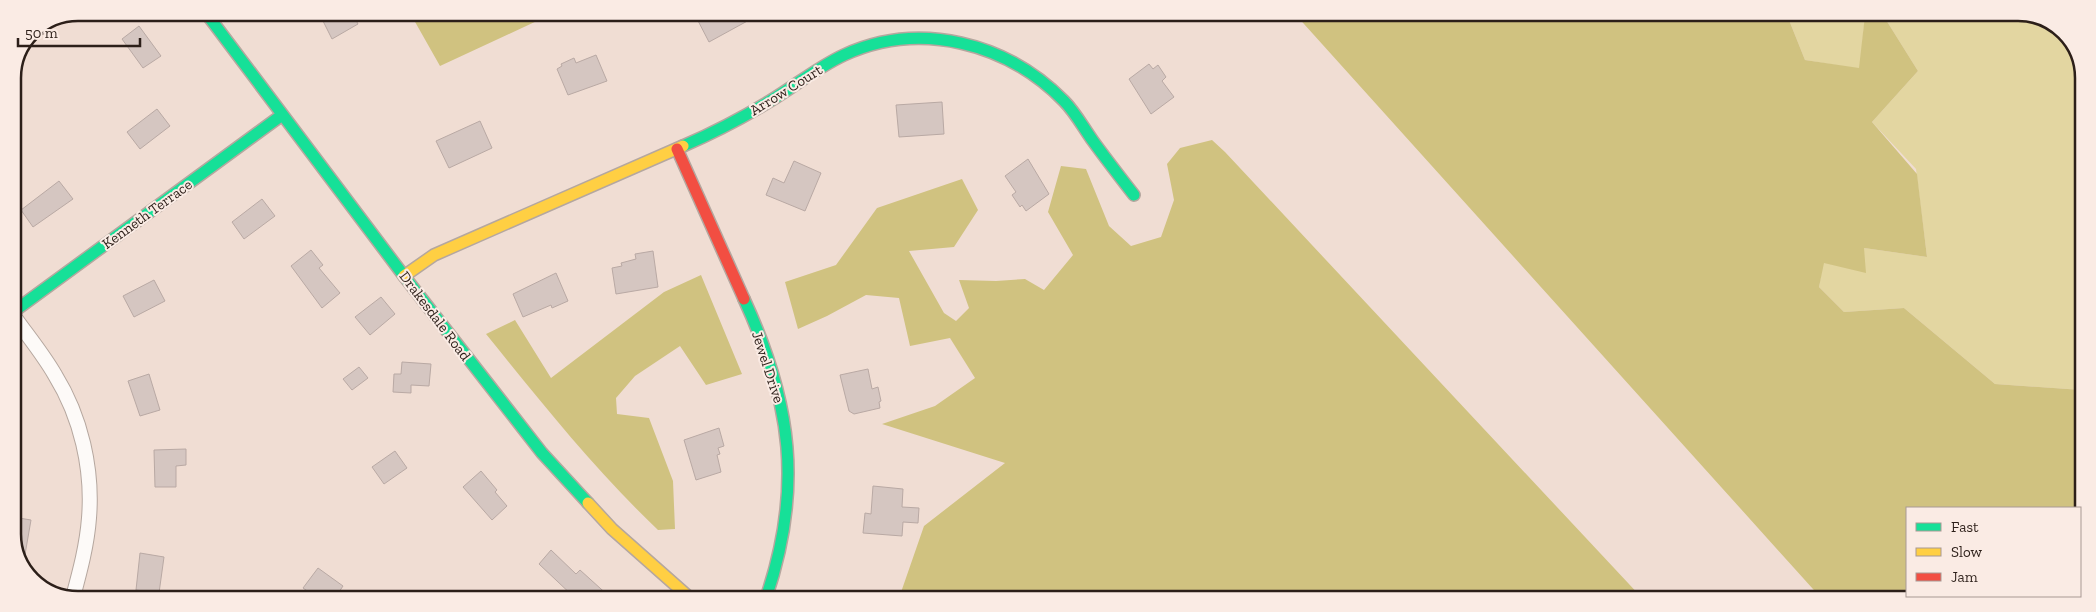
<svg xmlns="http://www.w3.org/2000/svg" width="2096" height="612" font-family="'Zilla Slab',serif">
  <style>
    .green { fill: #e3d6a1 }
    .forest { fill: #d0c280 }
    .building { fill: #d5c6c1; stroke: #b9a9a4 }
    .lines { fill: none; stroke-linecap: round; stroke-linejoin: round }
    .street-casing { stroke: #b5a79f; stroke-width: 16 }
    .fast-casing { stroke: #b5a79f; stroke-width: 14 }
    .slow-casing { stroke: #b5a79f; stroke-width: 14 }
    .jam-casing { stroke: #b5a79f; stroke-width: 14 }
    .street { stroke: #fdfaf8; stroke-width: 14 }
    .fast { stroke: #16e098; stroke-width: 11 }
    .slow { stroke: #ffcf43; stroke-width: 11 }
    .jam { stroke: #f24e42; stroke-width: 11 }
    .labels { text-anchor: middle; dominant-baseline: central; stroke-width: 4; stroke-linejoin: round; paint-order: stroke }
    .street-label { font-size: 15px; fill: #2c1f19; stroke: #faebe4 }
    .rim { fill: none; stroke: #2c1f19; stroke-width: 2.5 }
  </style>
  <rect width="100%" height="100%" fill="#f0ddd3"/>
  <path class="green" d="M1787,15H1865L1860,69L1805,60Z
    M1883,15H2035L2070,38L2083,74L2082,390L1995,384L1904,308L1844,312L1819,287L1823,263L1864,248L1927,257L1916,169L1872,122L1918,71Z"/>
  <path class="forest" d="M410,13H554L440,66Z
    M1295,14L1787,15L1805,60L1859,68L1865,15H1883L1918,71L1872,122L1917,174L1927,257L1864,248L1866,273L1824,263L1819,287L1844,312L1904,308L1995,384L2082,390L2080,553V508H1907V596H2029L2018,599H1822Z
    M1212,140L1225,152L1643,599L899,598L924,526L1005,463L882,424L935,406L975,378L950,338L910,346L899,298L866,295L827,316L798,329L785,282L836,265L877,208L962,179L978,210L954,247L909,251L944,313L956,321L969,308L959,280L996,281L1025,279L1044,290L1073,255L1048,212L1061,166L1086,169L1109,226L1131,246L1161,237L1174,200L1167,164L1180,148Z
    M701,275L742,374L706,385L680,346L635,376L616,398L617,414L649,418L673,481L675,529L658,530C595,470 541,402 486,334L515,320L551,378L664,292Z"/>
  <path class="building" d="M319,13H352L358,24L332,39Z
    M694,13H762L709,42Z
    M139,26L161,56L143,68L122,39Z
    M596,55L607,81L568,95L557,69L562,66L561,64L574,58L576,63Z
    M1149,64L1153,69L1158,65L1166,77L1162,81L1174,97L1151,114L1129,79Z
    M942,102L944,134L899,137L896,105Z
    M157,109L170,126L140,149L127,132Z
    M480,121L492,148L449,168L436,141Z
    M1028,159L1049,194L1026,211L1022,205L1020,207L1012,195L1016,192L1005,176Z
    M794,161L821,173L805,211L766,195L773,178L784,183Z
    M59,181L73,199L33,227L21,210Z
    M262,199L275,216L244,239L232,222Z
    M311,250L323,265L319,268L340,293L322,308L291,266Z
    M653,251L658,287L616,294L612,268L622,266L621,263L636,259L635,254Z
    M556,273L568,301L552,308L551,305L523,317L513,294Z
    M154,280L165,301L134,317L123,296Z
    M381,297L395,314L370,335L355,317Z
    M402,362L431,364L429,386L411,385V393L393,392L394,374H401Z
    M359,367L368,378L352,390L343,379Z
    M868,369L872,389L878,387L881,401L879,402L880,408L854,414L849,411L840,375Z
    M149,374L160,410L140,416L128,381Z
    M719,428L724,446L718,448L720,454L717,455L721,472L696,480L684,440Z
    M186,449V465L176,466V487H155L154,450Z
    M395,451L407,468L384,484L372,467Z
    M481,471L497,490L495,492L507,506L492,520L463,487Z
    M873,486L903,489L902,507L919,508L918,523L903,522L902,536L863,533L865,513L871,514Z
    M13,517L31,520L23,566L13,538Z
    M551,550L576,574L580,570L611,598H575L539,564Z
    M140,553L164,557L159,593L136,590Z
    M318,568L343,586L335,598L316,597L303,588Z"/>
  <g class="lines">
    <defs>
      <path id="street" d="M13,315C27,335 43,354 55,375C81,417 93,469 89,518C87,545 80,571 73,597"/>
      <path id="fast" d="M206,13L404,276L542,453L588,503
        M683,146C713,133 742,118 770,101C795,86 818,67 844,55C920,20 1007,43 1064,101C1075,112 1083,127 1093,141C1106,159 1120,177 1134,195
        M744,299C792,403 803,489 766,598
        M13,312L282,115"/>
      <path id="slow" d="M404,276L434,255L683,146
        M588,503L612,529L690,598"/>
      <path id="jam" d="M677,149L744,299"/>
    </defs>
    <use href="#street" class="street-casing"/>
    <use href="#fast" class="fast-casing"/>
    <use href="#slow" class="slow-casing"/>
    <use href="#jam" class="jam-casing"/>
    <use href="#street" class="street"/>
    <use href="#fast" class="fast"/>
    <use href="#slow" class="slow"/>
    <use href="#jam" class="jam"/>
  </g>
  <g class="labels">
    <g class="street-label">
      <text transform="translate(786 90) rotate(-32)">Arrow Court</text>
      <text transform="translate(147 214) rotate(-36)">Kenneth Terrace</text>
      <text transform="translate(435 316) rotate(53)">Drakesdale Road</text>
      <text transform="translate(768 367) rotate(72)">Jewel Drive</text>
    </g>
  </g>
  <path d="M0 0H2096V612H0ZM78 21H2018A57 57 0 0 1 2075 78V534A57 57 0 0 1 2018 591H78A57 57 0 0 1 21 534V78A57 57 0 0 1 78 21Z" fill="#faebe4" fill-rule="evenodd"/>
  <path class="rim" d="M78 21H2018A57 57 0 0 1 2075 78V534A57 57 0 0 1 2018 591H78A57 57 0 0 1 21 534V78A57 57 0 0 1 78 21Z"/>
  <rect x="1906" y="507" width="175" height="90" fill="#faebe4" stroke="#a89993"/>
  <rect x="1916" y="523" width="25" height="8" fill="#16e098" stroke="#a89993"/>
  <text x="1951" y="532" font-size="15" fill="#2c1f19">Fast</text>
  <rect x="1916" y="548" width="25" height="8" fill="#ffcf43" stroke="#a89993"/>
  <text x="1951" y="557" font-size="15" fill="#2c1f19">Slow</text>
  <rect x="1916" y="573" width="25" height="8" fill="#f24e42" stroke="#a89993"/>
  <text x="1951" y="582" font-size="15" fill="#2c1f19">Jam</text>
  <path d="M18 38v8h122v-8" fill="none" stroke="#2c1f19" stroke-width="2.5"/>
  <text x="25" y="38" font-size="15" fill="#2c1f19" stroke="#faebe4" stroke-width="4" paint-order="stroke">50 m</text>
</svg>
